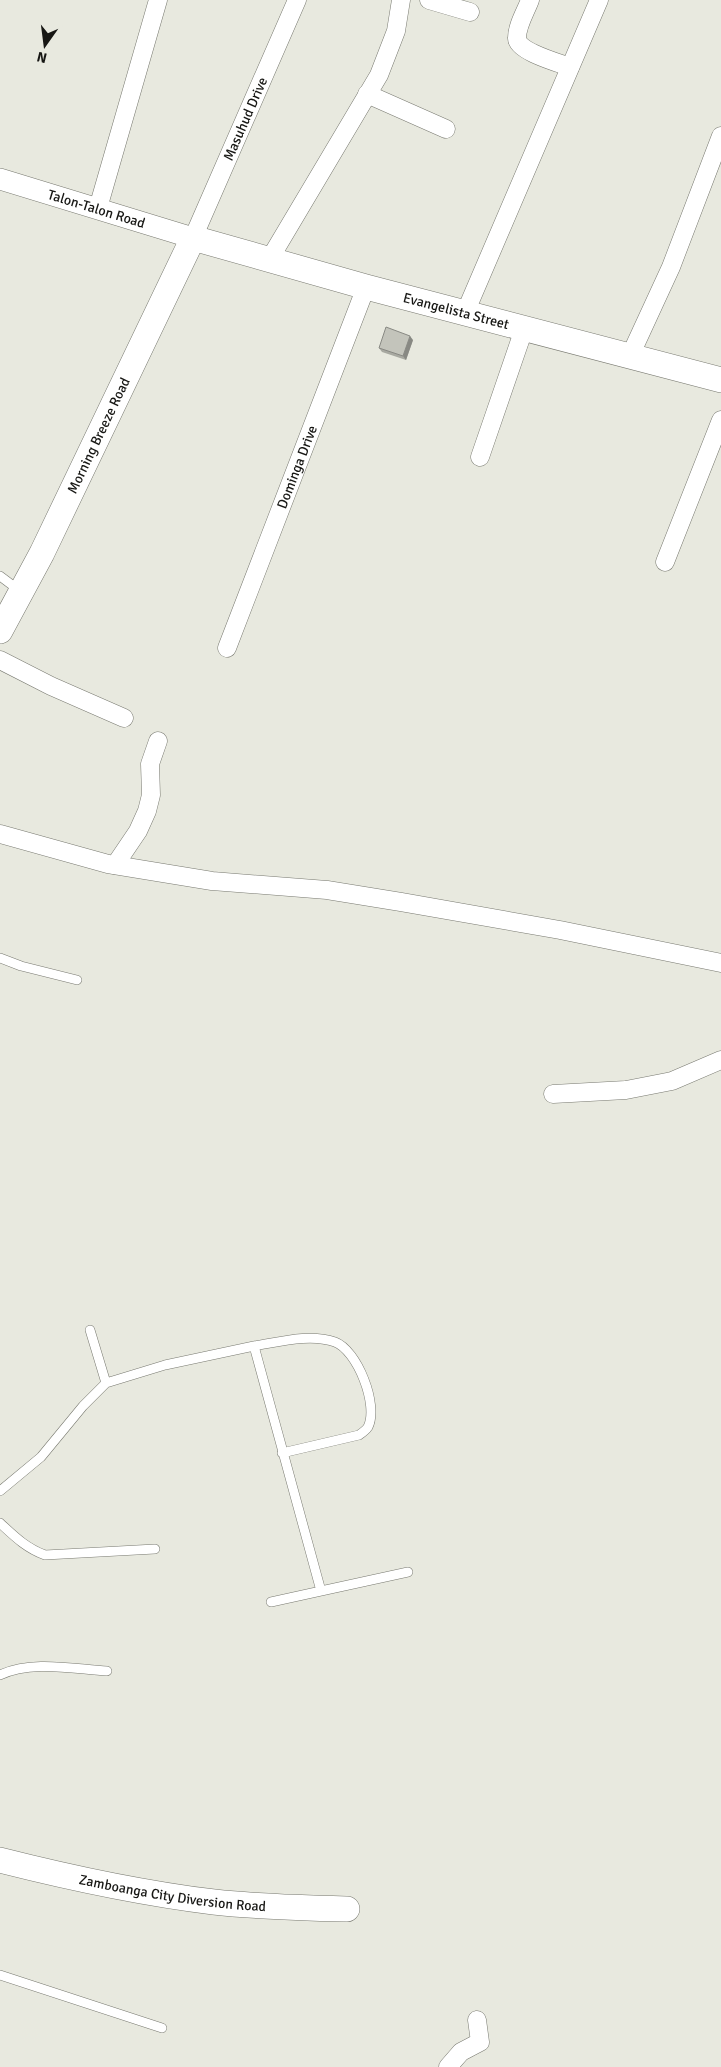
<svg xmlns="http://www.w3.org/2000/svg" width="721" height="2067" font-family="Signika,sans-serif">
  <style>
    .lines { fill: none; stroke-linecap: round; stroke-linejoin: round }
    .service-casing { stroke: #787970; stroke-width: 10 }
    .minor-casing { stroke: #787970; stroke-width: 19 }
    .tertiary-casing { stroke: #787970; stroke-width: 22 }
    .secondary-casing { stroke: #787970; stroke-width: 26 }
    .service { stroke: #fff; stroke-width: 9 }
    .minor { stroke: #fff; stroke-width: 18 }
    .tertiary { stroke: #fff; stroke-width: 21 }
    .secondary { stroke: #fff; stroke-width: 25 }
    .wall { fill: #a8a9a1 }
    .shaded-wall { fill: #888983 }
    .building { fill: #c3c4bb; stroke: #888983 }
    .labels { text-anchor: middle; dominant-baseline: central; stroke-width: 4; stroke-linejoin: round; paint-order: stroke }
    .street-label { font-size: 14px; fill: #171714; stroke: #e8e9df }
  </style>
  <rect width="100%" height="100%" fill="#e8e9df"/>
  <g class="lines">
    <defs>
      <path id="service" d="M0,576L20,591
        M0,958L21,966L77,980
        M254,1346C279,1342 310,1333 335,1342C357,1350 379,1405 368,1427C366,1430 362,1433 359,1435L282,1453
        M106,1383L165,1365L254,1346L321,1591L408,1572
        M0,1491L41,1457L83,1406L106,1383L90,1330
        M0,1523C14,1536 26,1548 45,1555L155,1549
        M271,1602L321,1591
        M0,1675C32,1660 73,1669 107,1671
        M0,1975L162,2028"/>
      <g id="minor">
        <path d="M429,0L470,12"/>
        <path d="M530,0C526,11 517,25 517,38C516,51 559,63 570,67"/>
        <path d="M367,94L446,129"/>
        <path d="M98,208L158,0"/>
        <path id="s1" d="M193,238L297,0"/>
        <path d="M269,260L379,75L396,31L401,0"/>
        <path d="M465,313L599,0"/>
        <path d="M630,356L671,267L721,136"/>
        <path d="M480,457L524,329"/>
        <path d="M665,562L721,420"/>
        <path id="s2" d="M227,648L366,287"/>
        <path d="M0,660L51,686L124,718"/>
        <path d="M0,834L108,864L212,881L327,890L401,902L560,930L721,963"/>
        <path d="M115,865L138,831L147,811L151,795L150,764L158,741"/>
        <path d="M553,1094L626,1090L672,1081L721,1060"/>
        <path d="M448,2067L461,2052L480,2042L477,2020"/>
      </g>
      <g id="tertiary">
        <path id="s3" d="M0,179L193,238"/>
      </g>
      <g id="secondary">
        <path id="s4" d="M0,631L42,553L193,238L366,287L721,380"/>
        <path id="s5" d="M0,1860C71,1878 141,1893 214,1902C258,1907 303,1908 347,1909"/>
      </g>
    </defs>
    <use href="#service" class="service-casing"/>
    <use href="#minor" class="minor-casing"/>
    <use href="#tertiary" class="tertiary-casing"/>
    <use href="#secondary" class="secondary-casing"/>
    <use href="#service" class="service"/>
    <use href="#minor" class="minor"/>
    <use href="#tertiary" class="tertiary"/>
    <use href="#secondary" class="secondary"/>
  </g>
  <path class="wall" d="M413,340L406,360L382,352L379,348Z"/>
  <path class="shaded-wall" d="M410,336L413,340L406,360L403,356Z"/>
  <path class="building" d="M386,327L410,336L403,356L379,348Z"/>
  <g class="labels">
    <g class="street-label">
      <text stroke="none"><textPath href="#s1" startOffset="130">Masuhud Drive</textPath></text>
      <text stroke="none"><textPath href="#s3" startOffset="101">Talon-Talon Road</textPath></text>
      <text stroke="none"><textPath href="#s4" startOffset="711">Evangelista Street</textPath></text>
      <text stroke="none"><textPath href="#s4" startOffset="219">Morning Breeze Road</textPath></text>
      <text stroke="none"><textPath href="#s2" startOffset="194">Dominga Drive</textPath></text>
      <text stroke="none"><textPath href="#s5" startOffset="176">Zamboanga City Diversion Road</textPath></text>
    </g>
  </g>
  <g transform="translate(45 45) rotate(194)" stroke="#e8e9df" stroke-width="4" paint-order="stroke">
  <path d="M0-4L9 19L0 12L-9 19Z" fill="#171714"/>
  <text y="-8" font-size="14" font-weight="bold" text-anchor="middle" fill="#171714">N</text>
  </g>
</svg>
